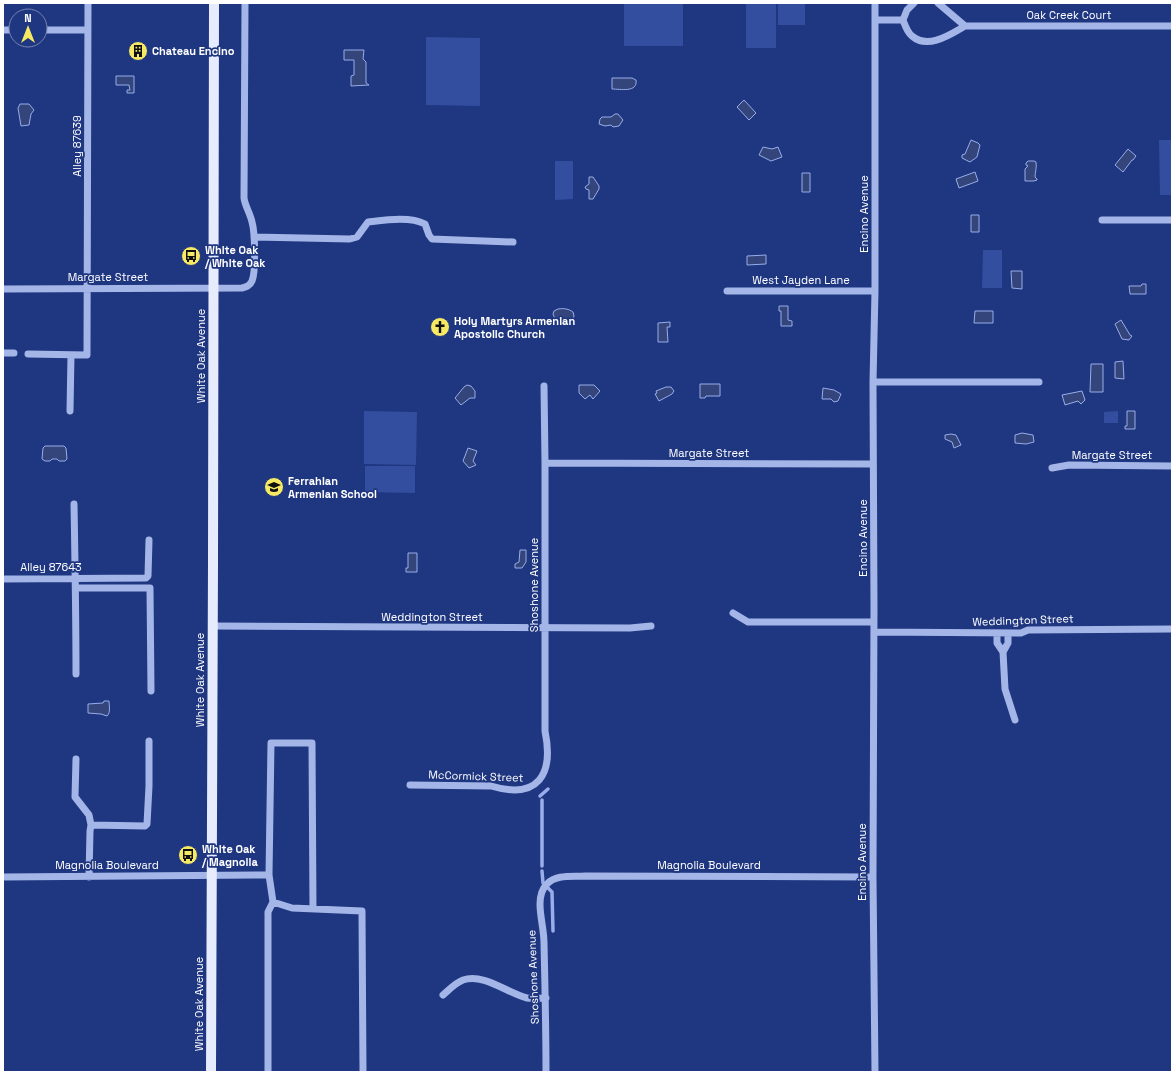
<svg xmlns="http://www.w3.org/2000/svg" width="1175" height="1075" font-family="'Space Grotesk',sans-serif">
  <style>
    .green { fill: #334e9e }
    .water { fill: #34457c; stroke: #98adea }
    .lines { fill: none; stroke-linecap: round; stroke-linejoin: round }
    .stream { stroke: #98adea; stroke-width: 3.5 }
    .minor { stroke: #a4b5e8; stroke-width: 7 }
    .major { stroke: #e7ebfe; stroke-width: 10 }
    .labels { text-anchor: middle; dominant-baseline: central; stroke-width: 3.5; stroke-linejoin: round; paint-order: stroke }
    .street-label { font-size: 11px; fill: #fff; stroke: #1f3680 }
    .poi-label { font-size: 11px; font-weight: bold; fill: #fff; stroke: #1f3680; text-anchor: start }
  </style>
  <rect width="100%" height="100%" fill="#1f3680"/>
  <path class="green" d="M624,3H683V46H624Z
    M746,3H776V48H746Z
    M778,3H805V25H778Z
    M426,37L480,38V106L426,105Z
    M1159,140H1172V195H1160Z
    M555,161H573V199L555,200Z
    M983,250H1002V288H982Z
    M364,411L417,412L416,465L364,464Z
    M1118,411V423H1104V412Z
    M365,466H415V493L365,492Z"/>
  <path class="water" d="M344,50H364L363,59L366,62V83L369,85L351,86V76L354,75V60H344Z
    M116,76H134V93H127V90H130L129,85H116Z
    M612,78H632L636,80C638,93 620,89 612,89Z
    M744,100L756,113L749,120L737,107Z
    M20,104H29L34,110L31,114L29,125L21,126L18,108Z
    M615,114H618L623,120L619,126L613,127L611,125L605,126L599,124L600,119L602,117H611Z
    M971,140L978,143L980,145L977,157L970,162L962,158V155L965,154Z
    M763,147L772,149L778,147L782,157L771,161L759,155Z
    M1128,149L1136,156L1133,160H1132L1123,172L1115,165Z
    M1028,161H1034L1036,162C1037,168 1035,172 1035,177L1037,179V180L1034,181H1025V169L1028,166L1026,165V163Z
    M975,172L978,181L959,188L956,179Z
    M802,173H810V192H802Z
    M589,177H593L599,186V189L593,199H589V190L586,189L585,187L589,184Z
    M971,215H979V232H971Z
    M766,255V264L747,265V256Z
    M1011,271H1022V289L1012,288Z
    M1142,284H1146V294H1130L1129,286H1141Z
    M779,306H788V320L792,321V326H781V311H779Z
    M558,309C564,308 569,309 573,312L574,316L573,319L570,320L565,318L559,320L555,319L553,314L554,311Z
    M975,311H993V323H974Z
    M1121,320L1130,335L1132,336L1129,340L1122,339L1115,324Z
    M670,322V327H667L668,342H658V323Z
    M1123,361L1124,379L1115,378V362Z
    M1091,364H1103V392H1090Z
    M700,384H720V396H706L705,398H700Z
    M467,385L471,386L475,391V398H470L461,405L455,398L464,387Z
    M579,385H594L600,391L593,399L590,395L585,399L579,393Z
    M666,387H671L674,391L672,394L659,401L655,394L657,393L656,391Z
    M823,388L834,390L841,394L838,401L834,402L831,399H822Z
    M1082,391L1085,400L1081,404L1078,401L1065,405L1062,395Z
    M1127,411H1135V429H1125V426H1127Z
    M1022,433L1033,435L1034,442L1026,444L1015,443V435Z
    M951,434L956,435L961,445L954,448L952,442L945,439V435Z
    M45,446H64L66,448L67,459L65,461H59L57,459H52L50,461H45L42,459L43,448Z
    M468,448L477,451L473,461L476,465L469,468L463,461Z
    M520,550H526V562L522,568H515V564L519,562Z
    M408,553H417V572H406V568H408Z
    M104,701H109C109,706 111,712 107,716L101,714L88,713V704L103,703Z"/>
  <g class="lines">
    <path class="stream" d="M540,796L548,789
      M542,866V800
      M542,871L543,883L552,892L553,931"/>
    <path class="minor" d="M914,3L907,10L903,20C905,25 907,32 912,36C928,50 951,34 965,26H1172
      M938,3L965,26
      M875,20H903
      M3,30H16
      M40,30H88
      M1102,220H1172
      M254,237L350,239L357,237L368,222C385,220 410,216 425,224L429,235L432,239L513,242
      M3,289L242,288C246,287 250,286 252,281C256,272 255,232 252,222C250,213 245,206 244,198L245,3
      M727,291H875
      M3,353H14
      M28,354L87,355L88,3
      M873,382H1039
      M70,411L71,355
      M545,463L873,464
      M1052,468L1069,465L1172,466
      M74,504C75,561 76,617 76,674
      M3,579L146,578L148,576L149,540
      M76,588H150L151,691
      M733,613L748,622H874
      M213,626L630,628L651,626
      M874,632L1021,633L1028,630L1172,629
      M997,633V643L1003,652
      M1008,633V643L1003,652L1005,689L1015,720
      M76,759L75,797L89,815L91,825L90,831L89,877
      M410,785L491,786C538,800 554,775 545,731V463L544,386
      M91,825L145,826L147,824L149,786V741
      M269,875L271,743H312L313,909
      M3,877L269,875L273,902L292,908L362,911L363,1072
      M443,995C449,990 455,983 463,980C484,973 507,993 527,998C533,999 540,998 546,998
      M268,1072V912L273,902
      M546,1072C546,1029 545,986 544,943C544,930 540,917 540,904C540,897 542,889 547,884C556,874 573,877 585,876L873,877
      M875,1072L873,877L874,608L873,382L875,291V3"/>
    <path class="major" d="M211,1072L213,563L214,3"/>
  </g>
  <defs>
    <symbol id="building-disc" viewBox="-11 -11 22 22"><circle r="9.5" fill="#f6e964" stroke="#1f3680"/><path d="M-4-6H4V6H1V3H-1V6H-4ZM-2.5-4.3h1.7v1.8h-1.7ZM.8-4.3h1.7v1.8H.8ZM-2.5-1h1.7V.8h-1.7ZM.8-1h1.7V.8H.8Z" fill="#111"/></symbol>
    <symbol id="bus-disc" viewBox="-11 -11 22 22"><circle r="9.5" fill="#f6e964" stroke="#1f3680"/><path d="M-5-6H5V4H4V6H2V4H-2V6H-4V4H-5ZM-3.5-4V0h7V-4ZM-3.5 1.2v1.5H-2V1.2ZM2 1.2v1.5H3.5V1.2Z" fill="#111"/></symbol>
    <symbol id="church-disc" viewBox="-11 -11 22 22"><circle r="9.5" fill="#f6e964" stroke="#1f3680"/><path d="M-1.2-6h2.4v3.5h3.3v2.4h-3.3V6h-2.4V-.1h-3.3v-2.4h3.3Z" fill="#111"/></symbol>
    <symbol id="school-disc" viewBox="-11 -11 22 22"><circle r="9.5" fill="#f6e964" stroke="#1f3680"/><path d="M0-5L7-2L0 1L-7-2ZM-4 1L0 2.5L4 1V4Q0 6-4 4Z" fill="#111"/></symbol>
  </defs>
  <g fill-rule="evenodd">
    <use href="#building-disc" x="127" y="40" width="22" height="22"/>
    <use href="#bus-disc" x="180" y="245" width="22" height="22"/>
    <use href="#church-disc" x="429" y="316" width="22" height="22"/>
    <use href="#school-disc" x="263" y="476" width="22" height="22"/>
    <use href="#bus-disc" x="177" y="844" width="22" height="22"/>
  </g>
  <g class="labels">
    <g class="street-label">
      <text x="1069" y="15">Oak Creek Court</text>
      <text transform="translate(77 146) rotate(-90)">Alley 87639</text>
      <text transform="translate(864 214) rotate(-90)">Encino Avenue</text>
      <text x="108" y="277">Margate Street</text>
      <text x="801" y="280">West Jayden Lane</text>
      <text transform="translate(201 356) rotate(-90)">White Oak Avenue</text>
      <text x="709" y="453">Margate Street</text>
      <text x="1112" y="455">Margate Street</text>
      <text transform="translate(863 538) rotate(-90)">Encino Avenue</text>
      <text x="51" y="567">Alley 87643</text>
      <text transform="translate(534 585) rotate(-90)">Shoshone Avenue</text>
      <text x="432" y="617">Weddington Street</text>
      <text transform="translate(1023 620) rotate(-2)">Weddington Street</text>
      <text transform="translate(200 680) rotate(-90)">White Oak Avenue</text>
      <text transform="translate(476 776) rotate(2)">McCormick Street</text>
      <text transform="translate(862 862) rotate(-90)">Encino Avenue</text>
      <text x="107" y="865">Magnolia Boulevard</text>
      <text x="709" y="865">Magnolia Boulevard</text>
      <text transform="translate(533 977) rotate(-92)">Shoshone Avenue</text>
      <text transform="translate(199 1004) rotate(-90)">White Oak Avenue</text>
    </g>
    <g class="poi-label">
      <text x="152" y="51">Chateau Encino</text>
      <text x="205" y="250">White Oak<tspan x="205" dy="13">/ White Oak</tspan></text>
      <text x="454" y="321">Holy Martyrs Armenian<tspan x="454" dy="13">Apostolic Church</tspan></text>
      <text x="288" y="481">Ferrahian<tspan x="288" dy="13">Armenian School</tspan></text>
      <text x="202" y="849">White Oak<tspan x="202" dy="13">/ Magnolia</tspan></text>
    </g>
  </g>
  <rect width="1175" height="1075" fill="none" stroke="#ffffff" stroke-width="8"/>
  <g transform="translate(28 28)"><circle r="19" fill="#1f3680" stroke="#7986b3"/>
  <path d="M0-3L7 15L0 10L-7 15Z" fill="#f6e964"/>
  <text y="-6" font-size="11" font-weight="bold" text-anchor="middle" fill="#ffffff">N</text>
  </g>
</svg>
